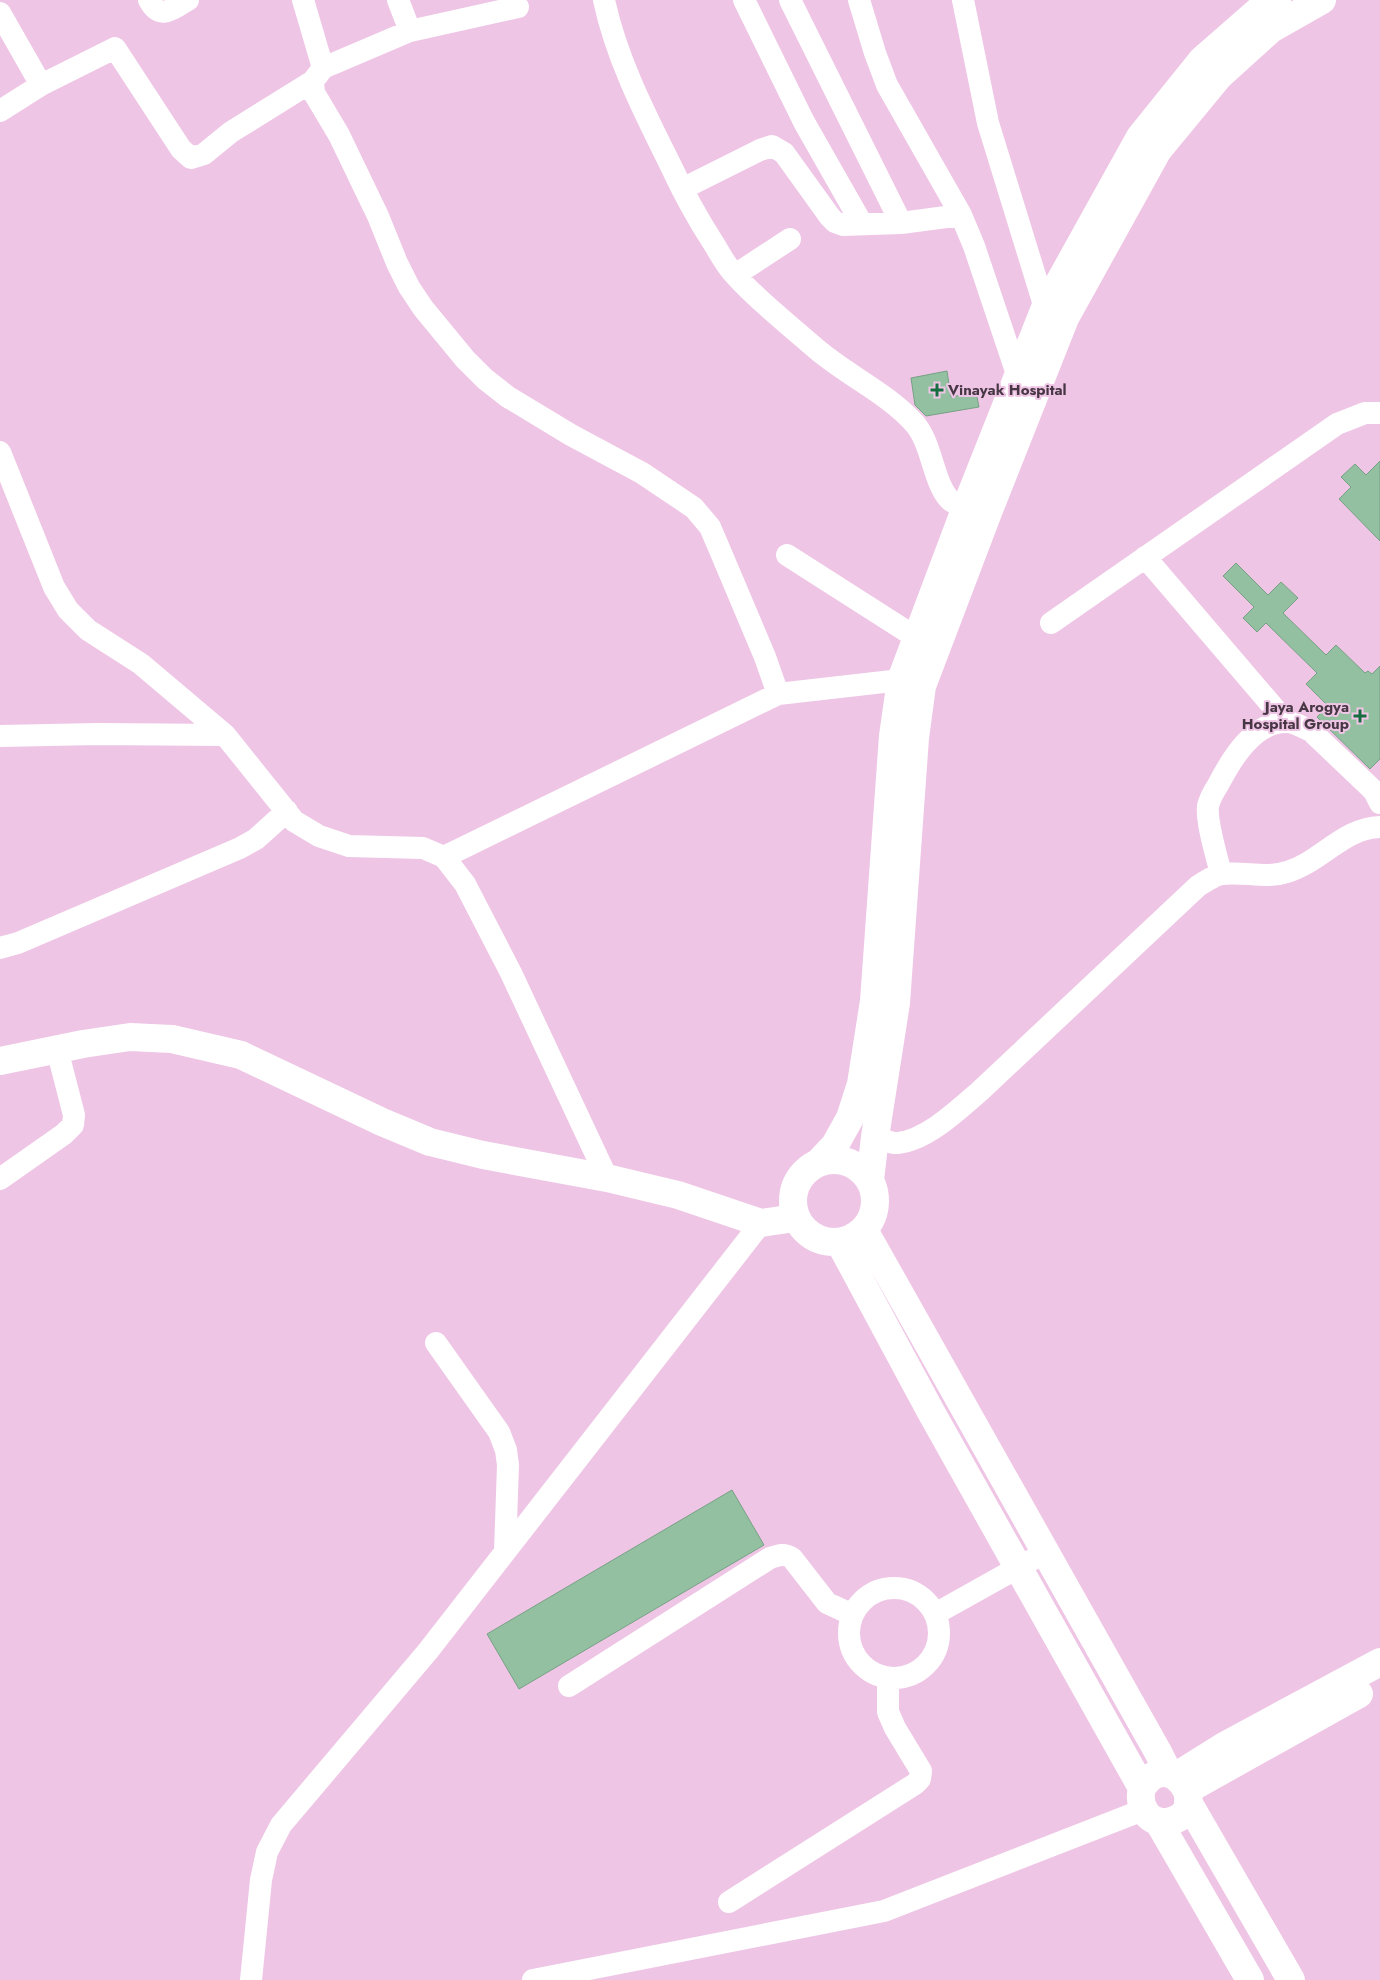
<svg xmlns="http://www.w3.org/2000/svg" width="1380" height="1980" font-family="Jost,sans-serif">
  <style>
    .building { fill: #94c0a2; stroke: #76a184 }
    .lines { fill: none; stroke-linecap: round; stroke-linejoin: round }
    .minor { stroke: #fff; stroke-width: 22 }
    .major { stroke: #fff; stroke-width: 28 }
    .poi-dot { fill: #166d3f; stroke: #efc5e5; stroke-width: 2 }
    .labels { text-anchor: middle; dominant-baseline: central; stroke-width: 4; stroke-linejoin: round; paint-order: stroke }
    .poi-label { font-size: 15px; font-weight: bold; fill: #473643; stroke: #efc5e5; text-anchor: start }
  </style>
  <rect width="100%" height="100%" fill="#efc5e5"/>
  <path class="building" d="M947,371L951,397L976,392L979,407L926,416L915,405L911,378Z
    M1380,461V541L1339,499L1351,487L1341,477L1355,464L1366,475Z
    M1236,563L1268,595L1281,582L1298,598L1283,613L1326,655L1336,645L1365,673L1368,671L1372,674L1380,666V759L1370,769L1317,717L1328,706L1306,684L1317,673L1266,623L1257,632L1243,618L1254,607L1223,576Z
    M732,1490L764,1545L519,1689L487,1634Z"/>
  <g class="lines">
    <path class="minor" d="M149,0C160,21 172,9 188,0
      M303,0L323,68
      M398,0L410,31
      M604,0C616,57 644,112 670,164C683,192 697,218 714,244C720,254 726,266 735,275C758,301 787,323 813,346C844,374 888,393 915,424C932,444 933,481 949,499C953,504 960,505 966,507
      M744,0L804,122L862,224
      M790,0L901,223
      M859,0L875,53L887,85L961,215L974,246L1018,377
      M963,0L988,123L1045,308L1055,313
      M518,7L410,31L323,68L313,81L314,93L339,135L378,216L397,263L409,287L423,308L465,359L485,379L508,397L571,435L642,473L694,508L710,527L719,548L765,657L778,694
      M0,13L41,85
      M0,111L41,85L115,48L181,149L191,158L204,154L231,132L313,81
      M682,189L760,150L772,146L784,153L830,217L835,222L843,225L901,223L961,215
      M735,275L790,239
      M0,452L54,587L68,610L88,630L141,664L225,735L294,821L319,836L349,846L423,848L444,857L465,884L511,973L607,1178
      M787,555L917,638
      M1145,557L1286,722
      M1051,623L1337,424L1365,413H1380
      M0,736L98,734L225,735
      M444,857L778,694L901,680L917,684
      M1221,874C1217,857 1206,822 1208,806C1210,798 1214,791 1218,785C1231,760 1253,722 1286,722C1295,722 1304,728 1311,731L1374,791L1380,803
      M0,948L18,943L240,848L256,839L287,811
      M875,1137C882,1139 891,1144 898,1143C927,1140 958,1110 980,1091L1198,886C1205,882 1214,875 1222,874C1243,871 1266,879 1287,872C1321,862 1343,828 1380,827
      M0,1179L64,1134L73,1125L74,1115L57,1049
      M436,1343L499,1432L506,1450L508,1465L505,1552
      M849 1633a45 45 0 1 1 90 0a45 45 0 1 1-90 0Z
      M935,1614L1046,1552
      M569,1686L770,1558C779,1555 784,1553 792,1558L827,1603L853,1615
      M729,1902L915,1784L920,1779L921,1771L895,1728L888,1712V1678
      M251,1980L261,1880L267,1852L281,1825L428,1651L761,1223
      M533,1980L884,1911L1143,1810"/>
    <path class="major" d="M0,1061L83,1044L130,1037L172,1039L241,1055L382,1122L430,1142L483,1155L607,1178L678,1195L761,1223L795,1218
      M793 1201a41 41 0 1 1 82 0a41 41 0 1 1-82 0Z
      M818,1163L835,1145L850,1118L861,1084L874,1001L893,736L901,680L966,507L1045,308L1140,137L1202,60L1258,11L1277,0
      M870,1180L875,1137L896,1003L915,738L922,686L987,515L1065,318L1158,150L1219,76L1271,29L1322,0
      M864,1230L1158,1752L1169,1774
      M840,1243L931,1412L1142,1788C1137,1806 1149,1827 1171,1821C1214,1809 1168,1744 1142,1788
      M1176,1776L1224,1746L1380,1662
      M1187,1790L1359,1694
      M1188,1802L1291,1980
      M1158,1821L1250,1980"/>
  </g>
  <g class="poi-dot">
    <path d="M934.5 382.5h5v5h5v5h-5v5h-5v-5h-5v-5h5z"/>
    <path d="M1357.5 708.5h5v5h5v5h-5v5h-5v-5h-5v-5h5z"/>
  </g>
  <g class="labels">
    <g class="poi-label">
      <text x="948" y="390">Vinayak Hospital</text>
      <text x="1349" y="707" text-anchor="end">Jaya Arogya<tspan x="1349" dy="17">Hospital Group</tspan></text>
    </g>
  </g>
</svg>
